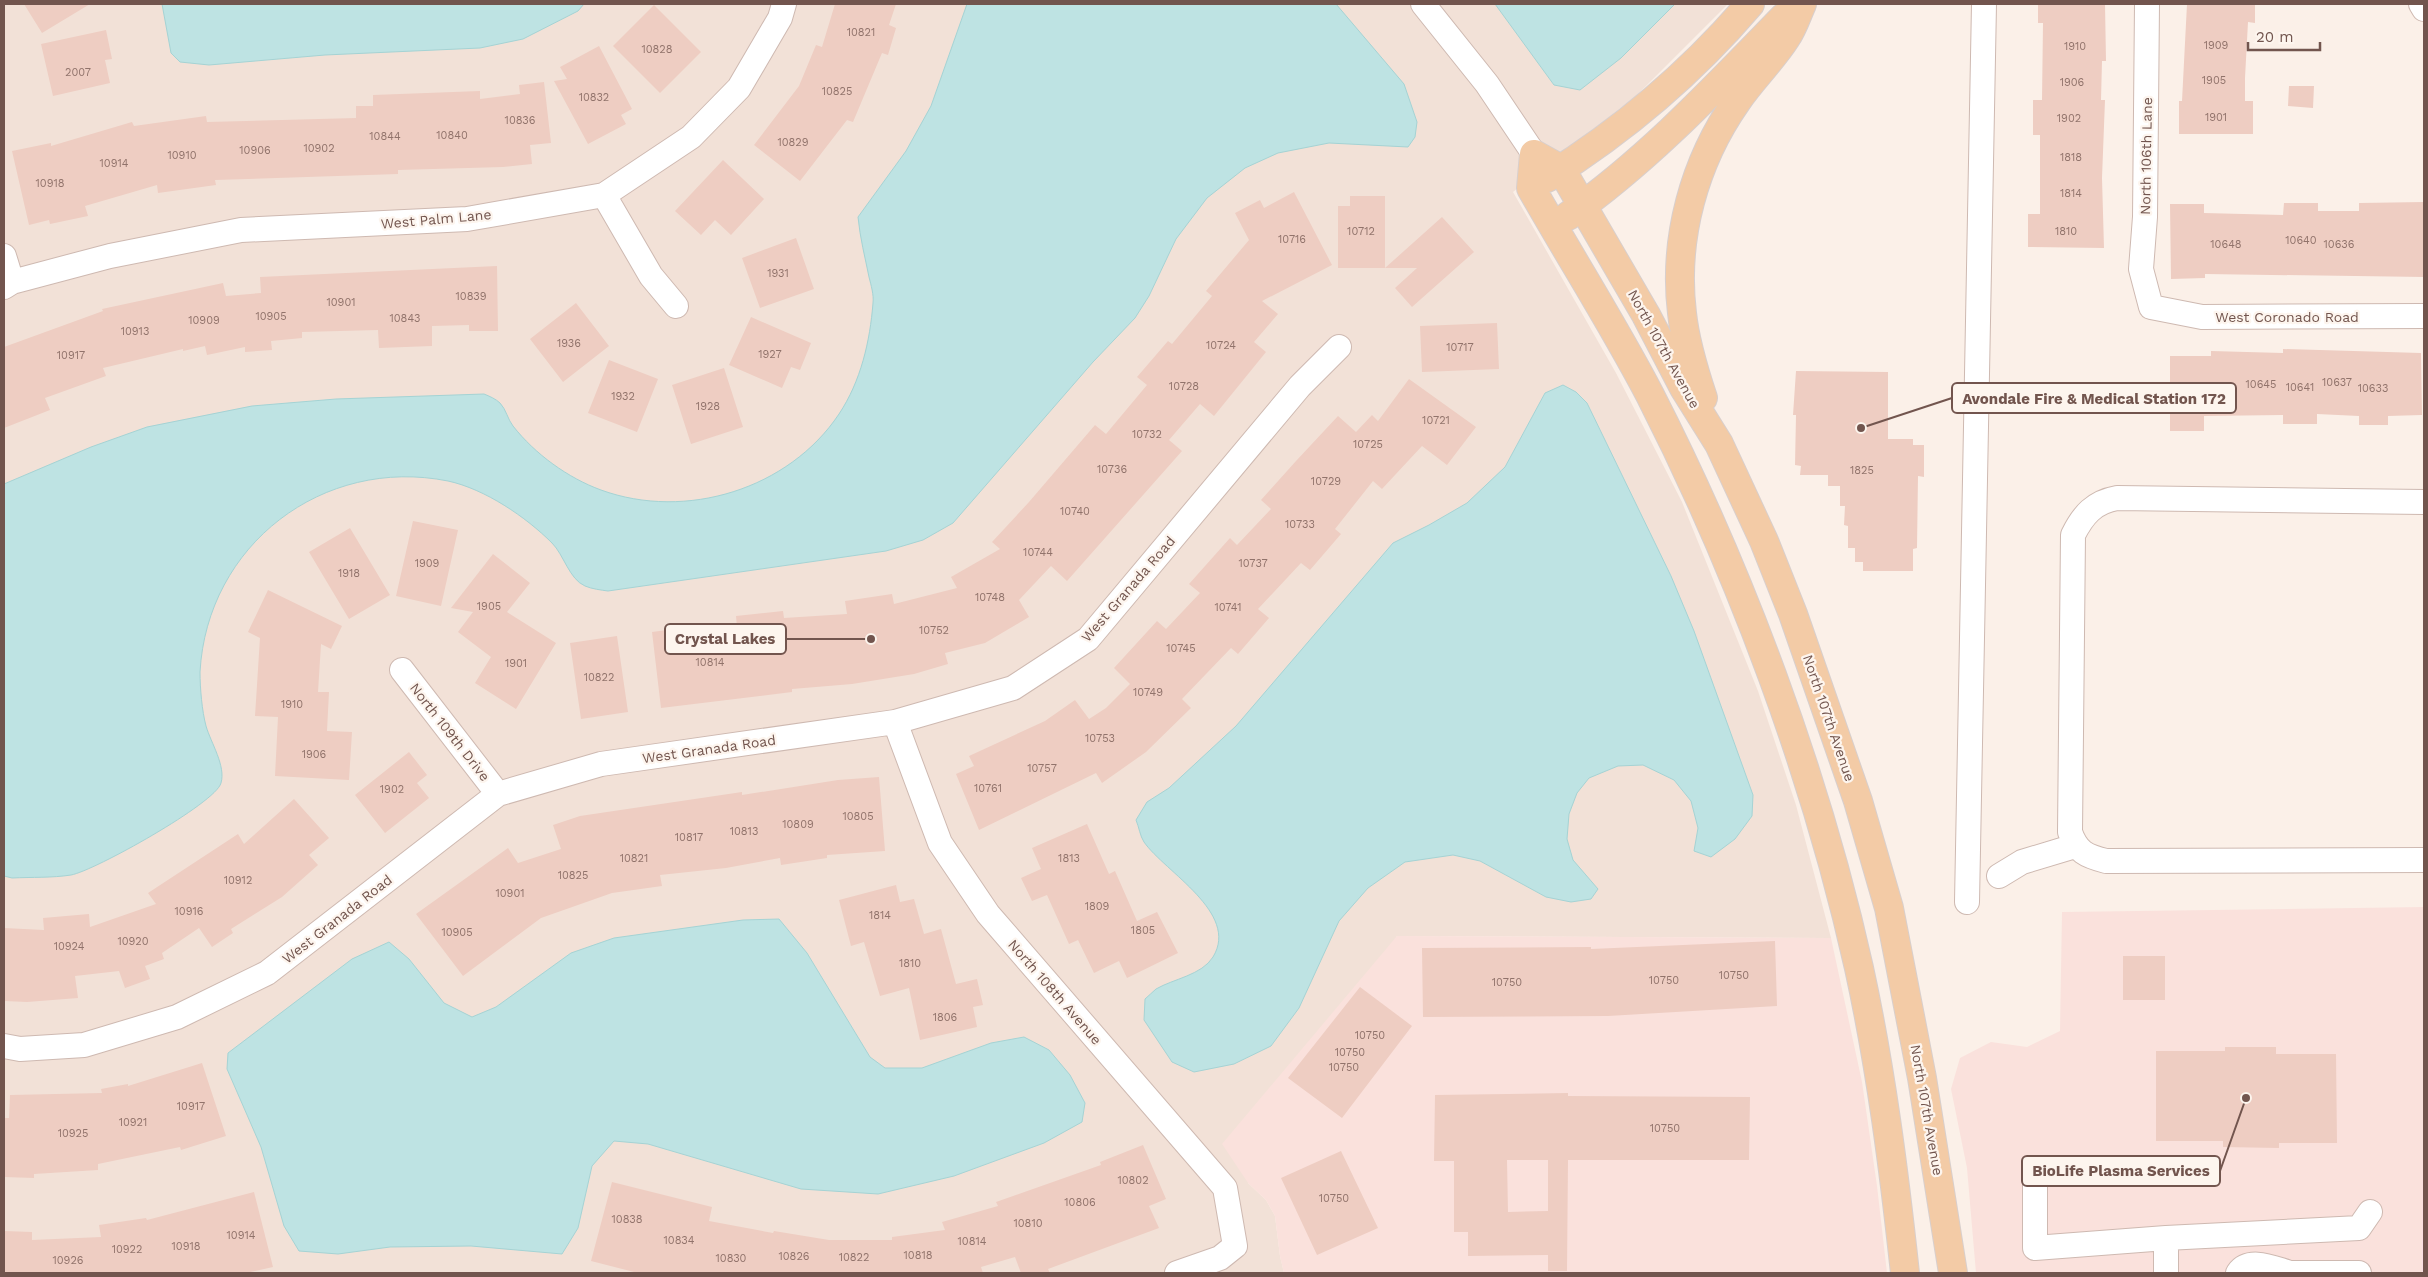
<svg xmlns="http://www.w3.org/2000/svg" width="2428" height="1277" font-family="'Work Sans',sans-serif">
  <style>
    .residential { fill: #f2e1d7 }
    .commercial { fill: #fae1dc }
    .medical { fill: #f8dce3 }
    .water { fill: #bee3e3; stroke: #a5d3d4 }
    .building { fill: #eecdc2; fill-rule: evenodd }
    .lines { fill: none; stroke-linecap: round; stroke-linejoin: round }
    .minor-casing { stroke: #ceb9b1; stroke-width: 26 }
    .major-casing { stroke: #d8cfcd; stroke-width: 30 }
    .minor { stroke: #fff; stroke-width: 24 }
    .major { stroke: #f3cba6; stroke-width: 28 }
    .labels { text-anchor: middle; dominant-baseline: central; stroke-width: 4.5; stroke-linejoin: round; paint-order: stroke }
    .number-label { font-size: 11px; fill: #91736b }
    .street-label { font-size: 14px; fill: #72554e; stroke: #fdf5ee }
    .leader { fill: none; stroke: #72554e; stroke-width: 2 }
    .callout-dot { fill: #72554e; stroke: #fdf5ee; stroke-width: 2 }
    .callout { fill: #fdf5ee; stroke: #72554e; stroke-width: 2 }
    .callout-label { font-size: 15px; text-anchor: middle; font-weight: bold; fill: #72554e }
  </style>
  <rect width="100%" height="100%" fill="#fbf0e8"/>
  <path class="residential" d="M4,4H1728L1637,95L1513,192L1616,373L1682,502L1758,691L1796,805L1831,938L1397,936L1248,1183L1266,1200L1275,1216L1280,1256L1284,1273H4Z"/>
  <path class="commercial" d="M2424,907V1273H1976L1967,1168L1951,1089L1960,1058L1991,1042L2027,1047L2060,1031L2062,912Z
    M1397,936L1831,938L1862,1082L1877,1186L1887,1273H1284L1280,1256L1275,1216L1266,1200L1248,1183L1222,1144Z"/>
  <path class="medical" d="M2424,1035V1273H2422Z"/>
  <path class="water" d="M162,4H584L578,11L523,39L480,48L325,55L209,65L180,62L171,53Z
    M967,4H1336L1404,84L1417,122L1415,137L1408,147L1329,143L1278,153L1245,168L1207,198L1176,239L1149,296L1135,318L1093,362L953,523L923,540L886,551L608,591C601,590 592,589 585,586C569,579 564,555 552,543C526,517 485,489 448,481C323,456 207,545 200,672C200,688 202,711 206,726C211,743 226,766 221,783C216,803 94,871 71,875C52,878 32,877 12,878L4,876V484L91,447L147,427L252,406L336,399L484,394C489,396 496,399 500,403C506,409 508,420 513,426C535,454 568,478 601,490C686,521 789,489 839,414C861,381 870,341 873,303C874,295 871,285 869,277C865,257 860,238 858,217L906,151L931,106Z
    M1495,4H1675L1621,58L1580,90L1554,85Z
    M1563,385L1576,392L1587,403L1671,576L1694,631L1753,795L1752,816L1735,839L1711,857L1694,851L1698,828L1691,801L1674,780L1643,765L1618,766L1589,778L1577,793L1569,814L1567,839L1573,860L1598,889L1591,899L1571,902L1546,897L1480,861L1453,855L1405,862L1368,888L1339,921L1299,1008L1271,1046L1234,1064L1194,1072L1172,1062L1144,1020L1145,999C1149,996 1152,992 1156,989C1173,979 1202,975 1213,957C1240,913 1165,872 1144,842C1140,836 1139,827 1136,820L1147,802L1169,788L1236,726L1393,543L1429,525L1467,503L1505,467L1545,393Z
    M779,919L807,953L870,1057L885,1068H922L991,1043L1024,1037L1049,1050L1070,1075L1085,1103L1082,1122L1044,1143L954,1176L878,1194L801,1189L648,1144L614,1141L592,1166L578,1228L562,1254L471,1246L390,1247L338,1254L299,1251L284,1226L261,1147L227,1069L228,1053L352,959L389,942L409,959L444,1003L472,1017L496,1007L571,953L614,938L743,920Z"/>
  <path class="building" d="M24,4H90L42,33Z
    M835,4H896L889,25L896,28L888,55L882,53L853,122L847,120L800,181L754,145L799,86L816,45L822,47Z
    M2038,4H2105L2106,61H2102L2101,100H2105L2102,178L2104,248L2028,247V214H2040V135H2033V100H2042L2043,23H2038Z
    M2187,4H2255V23L2248,22L2245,78V101H2253V134H2179V101H2182Z
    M654,5L701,52L660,93L613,46Z
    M106,30L112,59L105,60L110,83L53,96L41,44Z
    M599,46L632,109L621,115L626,124L588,144L554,81L567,79L560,67Z
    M544,82L551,143L530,145L532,164L503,167L398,170V174L215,180L216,185L158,193L157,185L85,206L88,216L50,224L49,220L29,225L12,151L51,143V146L132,122L134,126L206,116L207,122L356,118V106H373V95L480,91V99L520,94L519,85Z
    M2289,86H2314L2313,108L2288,106Z
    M723,160L764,199L731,235L715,220L701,235L675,211Z
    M1294,192L1332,265L1262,301L1278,314L1254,342L1266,352L1214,416L1200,404L1169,440L1182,451L1067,581L1051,566L1019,600L1029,617L985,643L945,653L948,664L914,674L852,684L792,689V692L661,708L652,632L674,629V634L737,627L736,616L783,611L784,618L847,614L845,601L892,594L894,604L957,588L951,577L1000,549L992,542L1029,502L1095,425L1106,434L1147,385L1137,377L1168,341L1172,344L1212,296L1206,291L1249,240L1235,213L1260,200L1264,208Z
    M1350,196H1385V268H1338V206H1350Z
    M2424,202V277L2205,274V278L2171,279L2170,204H2204V213L2283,215L2284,203H2318V211H2359V203Z
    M1442,217L1474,252L1412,307L1395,288L1417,268H1385Z
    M796,238L814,289L760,308L742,258Z
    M497,266L498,331H469V325L432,326V346L379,348L378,330L302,332V338L271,341L272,350L245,352V347L207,355L205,346L183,351V349L103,368L106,376L45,398L50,410L4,428V347L103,311L102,309L223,283L226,296L261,293L260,277Z
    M576,303L609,346L563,382L530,339Z
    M751,317L811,343L800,370L791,367L782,388L729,365Z
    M1497,323L1499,369L1422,372L1420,326Z
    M2283,349L2421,353L2422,415L2388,416V425H2359V416L2317,414V424H2283V415L2204,416V431H2170V356H2211V351L2283,353Z
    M609,360L658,379L637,432L588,413Z
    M724,368L743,427L691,444L672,385Z
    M1796,371L1888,372V439H1913V445H1924V477L1918,476L1917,548L1913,549V571H1863V562H1855V548H1848V526L1844,525L1845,506H1840V486H1828V475H1800L1801,466L1795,465L1796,415H1793Z
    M1409,379L1476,427L1447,465L1422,446L1382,489L1373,481L1335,529L1341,534L1310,570L1301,563L1258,609L1269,618L1238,654L1231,648L1182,699L1191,708L1146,752L1102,783L1096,773L979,830L956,774L974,766L969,756L1045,721L1075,700L1089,719L1106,708L1130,684L1114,668L1157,621L1166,629L1200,593L1189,584L1230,538L1237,545L1271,509L1261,500L1296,461L1338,416L1356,432L1372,415L1378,421Z
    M413,521L458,530L441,606L396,596Z
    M350,528L390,595L349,619L309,552Z
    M493,554L530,583L507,612L556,643L516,709L475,683L491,657L458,632L473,612L451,608Z
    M268,590L342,626L331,649L321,644L318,692H329L327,731L352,732L349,780L275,776L278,717L255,716L260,638L248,632Z
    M617,636L628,712L581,719L570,643Z
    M409,752L427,775L417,783L429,798L385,833L355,795Z
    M879,777L885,851L827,855V858L781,865L780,858L726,868L660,875L662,886L612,893L541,918L463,976L416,914L508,848L518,863L561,849L553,825L580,816L742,792V795L838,780Z
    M294,799L329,838L309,855L318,865L282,897L231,929L233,933L212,947L199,928L162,953L164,959L145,966L150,979L125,988L119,971L75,976L78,998L27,1002L4,1001V928L44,930L43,918L89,914L90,927L156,904L148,893L238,834L244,844Z
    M1087,824L1109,874L1115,871L1137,921L1157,912L1178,953L1127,978L1119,961L1094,973L1078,940L1069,944L1047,895L1032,901L1021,878L1041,869L1032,848Z
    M896,885L900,902L914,899L924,934L941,929L956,984L977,979L983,1005L973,1007L977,1027L920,1040L909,988L880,996L864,942L851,946L839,900Z
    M1775,941L1777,1006L1608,1016L1423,1017L1422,948L1591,947V949Z
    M2123,956H2165V1000H2123Z
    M1360,987L1412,1026L1342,1118L1288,1078Z
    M2225,1047H2276V1054H2336L2337,1143H2279V1148L2223,1147V1141H2156V1051H2225Z
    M202,1063L226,1136L181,1150L180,1147L98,1164V1170L34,1174V1178L4,1177V1118H9L10,1095L102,1093L101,1089L128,1084V1086Z
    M1568,1093V1096L1750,1097L1749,1160H1568L1567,1271H1548V1255L1468,1256V1232H1454V1161H1434L1435,1095ZM1507,1160H1548V1211L1508,1212Z
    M1143,1145L1166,1199L1149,1206L1159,1228L1048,1269L1050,1273H1021L1015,1257L981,1267L983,1273H638L591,1261L612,1182L712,1207L709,1221L773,1233L774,1231L829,1240H892V1237L945,1230L942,1222L998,1206L996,1202L1101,1165L1100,1162Z
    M1341,1151L1378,1228L1317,1255L1281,1178Z
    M254,1192L273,1267L246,1273H4V1231L32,1232V1240L101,1237L99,1225L146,1218L147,1220Z"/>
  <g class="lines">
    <defs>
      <path id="minor" d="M1423,4L1487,84L1534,154
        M2147,4L2145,217L2141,269L2151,307L2202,317L2424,316
        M2421,4L2424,9
        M604,195L651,276L676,306
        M4,256L12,282
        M4,287L12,282L110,256L241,230L467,219L604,195L691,137L739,88L780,18L784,4
        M2424,502L2117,498C2094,502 2083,515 2073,535L2070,832C2077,852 2086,856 2106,861L2424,860
        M402,670L498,794
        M895,722L940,843L988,914L1225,1188L1235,1246L1220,1258L1177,1273
        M1999,876L2022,862L2075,846
        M1967,902L1984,4
        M4,1046L20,1049L84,1045L177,1017L267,973L498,794L601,764L895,722L1013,688L1088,639L1300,386L1339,347
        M2035,1174V1248L2166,1238L2359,1228L2370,1212
        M2166,1238V1273
        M2238,1273C2249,1257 2273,1268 2287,1272
        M2285,1273H2359"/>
      <path id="major" d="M1547,178C1622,131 1692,72 1750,4
        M1568,216C1648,160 1716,87 1784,17
        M1703,398C1694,371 1685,342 1682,313C1673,239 1694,162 1737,101C1752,79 1772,60 1786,38C1793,28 1797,15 1802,4
        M1905,1273C1894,1171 1881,1069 1859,968C1816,775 1740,571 1650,395C1613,324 1570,257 1531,188L1534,154L1561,169L1646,315L1684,388L1719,444L1764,541L1793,614L1858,801L1889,908L1922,1078L1953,1273"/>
    </defs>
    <use href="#minor" class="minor-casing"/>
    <use href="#major" class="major-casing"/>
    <use href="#minor" class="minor"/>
    <use href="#major" class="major"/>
  </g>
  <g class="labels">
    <g class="number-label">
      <text x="861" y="32">10821</text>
      <text x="2216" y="45">1909</text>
      <text x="2075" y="46">1910</text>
      <text x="657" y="49">10828</text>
      <text x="78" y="72">2007</text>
      <text x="2214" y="80">1905</text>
      <text x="2072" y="82">1906</text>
      <text x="837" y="91">10825</text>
      <text x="594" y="97">10832</text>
      <text x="2216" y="117">1901</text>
      <text x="2069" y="118">1902</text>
      <text x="520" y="120">10836</text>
      <text x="452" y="135">10840</text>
      <text x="385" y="136">10844</text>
      <text x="793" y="142">10829</text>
      <text x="319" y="148">10902</text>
      <text x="255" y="150">10906</text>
      <text x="182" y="155">10910</text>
      <text x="2071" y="157">1818</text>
      <text x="114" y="163">10914</text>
      <text x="50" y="183">10918</text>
      <text x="2071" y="193">1814</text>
      <text x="1361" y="231">10712</text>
      <text x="2066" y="231">1810</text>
      <text x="1292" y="239">10716</text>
      <text x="2301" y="240">10640</text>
      <text x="2226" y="244">10648</text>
      <text x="2339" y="244">10636</text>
      <text x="778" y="273">1931</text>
      <text x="471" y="296">10839</text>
      <text x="341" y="302">10901</text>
      <text x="271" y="316">10905</text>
      <text x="405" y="318">10843</text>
      <text x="204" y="320">10909</text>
      <text x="135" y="331">10913</text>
      <text x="569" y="343">1936</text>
      <text x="1221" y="345">10724</text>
      <text x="1460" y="347">10717</text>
      <text x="770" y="354">1927</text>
      <text x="71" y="355">10917</text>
      <text x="2337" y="382">10637</text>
      <text x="2261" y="384">10645</text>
      <text x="1184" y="386">10728</text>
      <text x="2300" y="387">10641</text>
      <text x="2373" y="388">10633</text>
      <text x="623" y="396">1932</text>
      <text x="708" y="406">1928</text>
      <text x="1436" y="420">10721</text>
      <text x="1147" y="434">10732</text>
      <text x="1368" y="444">10725</text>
      <text x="1112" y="469">10736</text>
      <text x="1862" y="470">1825</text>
      <text x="1326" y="481">10729</text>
      <text x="1075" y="511">10740</text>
      <text x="1300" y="524">10733</text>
      <text x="1038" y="552">10744</text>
      <text x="427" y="563">1909</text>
      <text x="1253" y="563">10737</text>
      <text x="349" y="573">1918</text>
      <text x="990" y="597">10748</text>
      <text x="489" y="606">1905</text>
      <text x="1228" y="607">10741</text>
      <text x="934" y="630">10752</text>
      <text x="1181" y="648">10745</text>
      <text x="710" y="662">10814</text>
      <text x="516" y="663">1901</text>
      <text x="599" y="677">10822</text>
      <text x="1148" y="692">10749</text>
      <text x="292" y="704">1910</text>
      <text x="1100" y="738">10753</text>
      <text x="314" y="754">1906</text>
      <text x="1042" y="768">10757</text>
      <text x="988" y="788">10761</text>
      <text x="392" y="789">1902</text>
      <text x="858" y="816">10805</text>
      <text x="798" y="824">10809</text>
      <text x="744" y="831">10813</text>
      <text x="689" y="837">10817</text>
      <text x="634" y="858">10821</text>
      <text x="1069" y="858">1813</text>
      <text x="573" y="875">10825</text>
      <text x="238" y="880">10912</text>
      <text x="510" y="893">10901</text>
      <text x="1097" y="906">1809</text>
      <text x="189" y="911">10916</text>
      <text x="880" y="915">1814</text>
      <text x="1143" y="930">1805</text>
      <text x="457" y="932">10905</text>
      <text x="133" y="941">10920</text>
      <text x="69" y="946">10924</text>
      <text x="910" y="963">1810</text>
      <text x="1734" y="975">10750</text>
      <text x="1664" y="980">10750</text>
      <text x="1507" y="982">10750</text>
      <text x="945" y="1017">1806</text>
      <text x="1370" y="1035">10750</text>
      <text x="1350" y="1052">10750</text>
      <text x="1344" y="1067">10750</text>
      <text x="191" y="1106">10917</text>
      <text x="133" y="1122">10921</text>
      <text x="1665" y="1128">10750</text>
      <text x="73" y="1133">10925</text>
      <text x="1133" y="1180">10802</text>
      <text x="1334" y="1198">10750</text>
      <text x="1080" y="1202">10806</text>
      <text x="627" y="1219">10838</text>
      <text x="1028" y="1223">10810</text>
      <text x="241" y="1235">10914</text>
      <text x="679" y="1240">10834</text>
      <text x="972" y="1241">10814</text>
      <text x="186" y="1246">10918</text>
      <text x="127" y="1249">10922</text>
      <text x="918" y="1255">10818</text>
      <text x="794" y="1256">10826</text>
      <text x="854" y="1257">10822</text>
      <text x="731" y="1258">10830</text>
      <text x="68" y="1260">10926</text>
    </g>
    <g class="street-label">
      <text transform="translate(2146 156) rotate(-89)">North 106th Lane</text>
      <text transform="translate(436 219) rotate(-5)">West Palm Lane</text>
      <text x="2287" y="317">West Coronado Road</text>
      <text transform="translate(1664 349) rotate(61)">North 107th Avenue</text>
      <text transform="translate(1128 589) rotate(-49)">West Granada Road</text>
      <text transform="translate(1829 718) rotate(71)">North 107th Avenue</text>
      <text transform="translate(450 732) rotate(52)">North 109th Drive</text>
      <text transform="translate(709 749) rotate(-8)">West Granada Road</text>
      <text transform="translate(337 919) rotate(-38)">West Granada Road</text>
      <text transform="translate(1055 992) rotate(49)">North 108th Avenue</text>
      <text transform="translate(1927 1110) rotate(80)">North 107th Avenue</text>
    </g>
  </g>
  <path class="leader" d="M1861 428L1952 398M871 639L786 639M2246 1098L2220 1171"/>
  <g class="callout-dot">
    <circle cx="1861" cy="428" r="5"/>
    <circle cx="871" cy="639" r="5"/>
    <circle cx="2246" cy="1098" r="5"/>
  </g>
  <g class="callout">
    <rect x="1952" y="383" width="284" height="30" rx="5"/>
    <rect x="665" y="624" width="121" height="30" rx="5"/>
    <rect x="2022" y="1156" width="198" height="30" rx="5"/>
  </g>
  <g class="callout-label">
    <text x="2094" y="404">Avondale Fire &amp; Medical Station 172</text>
    <text x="725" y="644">Crystal Lakes</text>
    <text x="2121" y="1176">BioLife Plasma Services</text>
  </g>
  <rect width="2428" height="1277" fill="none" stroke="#72554e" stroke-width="10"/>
  <path d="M2248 42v8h72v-8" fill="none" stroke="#72554e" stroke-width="2.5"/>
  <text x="2256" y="42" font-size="15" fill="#72554e" stroke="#fdf5ee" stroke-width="4" paint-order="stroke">20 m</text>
</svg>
